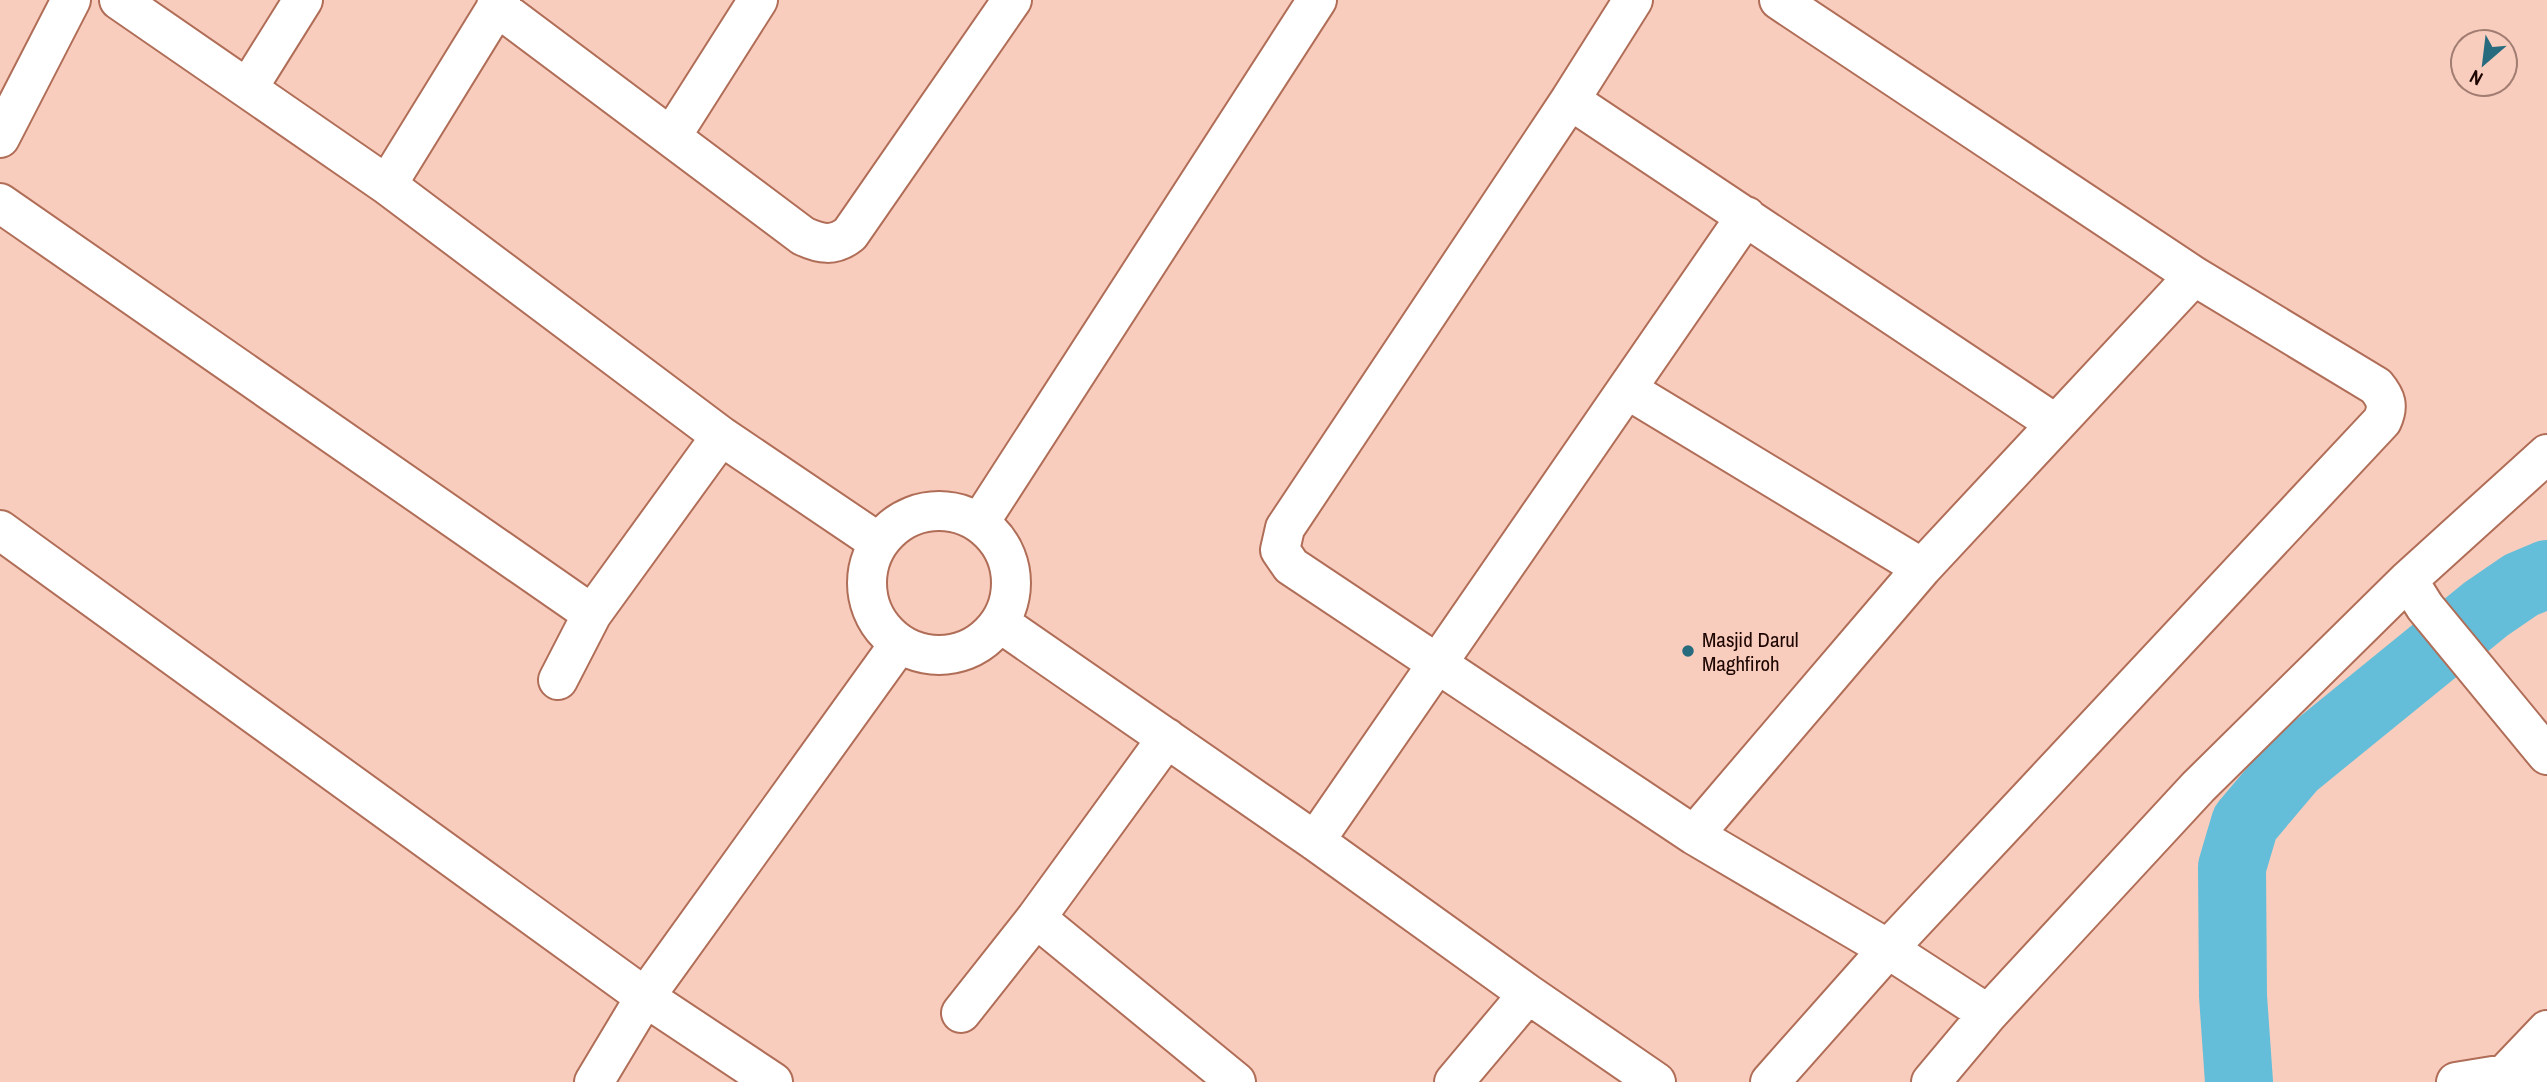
<svg xmlns="http://www.w3.org/2000/svg" width="2547" height="1082" font-family="'Archivo Narrow',sans-serif">
  <style>
    .lines { fill: none; stroke-linecap: round; stroke-linejoin: round }
    .river { stroke: #64bed9; stroke-width: 68 }
    .minor-casing { stroke: #b06e58; stroke-width: 42 }
    .minor { stroke: #fff; stroke-width: 38 }
    .poi-dot { fill: #296b7e; stroke: #f9cdbd; stroke-width: 2.5 }
    .labels { text-anchor: middle; dominant-baseline: central; stroke-width: 7; stroke-linejoin: round; paint-order: stroke }
    .poi-label { font-size: 21px; fill: #1d0601; stroke: #f9cdbd; text-anchor: start }
  </style>
  <rect width="100%" height="100%" fill="#f9cdbd"/>
  <g class="lines">
    <path class="river" d="M2239,1082L2233,996L2232,867L2245,823L2293,766L2486,609L2521,585L2547,574"/>
    <defs>
      <path id="minor" d="M119,0L387,185L721,436L878,542
        M1633,0L1570,100L1285,528L1280,550L1291,566L1694,835L1888,949L1988,1014
        M496,6L803,236C820,244 834,247 850,234L1012,0
        M248,88L303,0
        M1570,100L2056,424
        M671,137L758,0
        M0,138L71,0
        M387,185L501,0
        M0,203L592,614
        M1628,390L1922,568
        M867 583a72 72 0 1 1 144 0a72 72 0 1 1-144 0Z
        M980,522L1317,0
        M0,530L645,997L773,1082
        M2408,580L2425,607L2547,755
        M1000,623L1315,841L1528,994L1656,1082
        M558,680L592,614L721,436
        M1694,835L1922,568L2194,276
        M1315,841L1746,216
        M1036,918L1236,1082
        M961,1013L1036,918L1167,738
        M594,1082L645,997L899,644
        M1454,1082L1528,994
        M1770,1082L1888,949L2382,421C2389,406 2386,398 2376,386L2194,276L1779,0
        M1931,1082L1988,1014L2198,787L2408,580L2547,454
        M2456,1082L2505,1074L2547,1071
        M2505,1082V1074L2547,1030"/>
    </defs>
    <use href="#minor" class="minor-casing"/>
    <use href="#minor" class="minor"/>
  </g>
  <circle class="poi-dot" cx="1688" cy="651" r="7"/>
  <g class="labels">
    <g class="poi-label">
      <text x="1702" y="639">Masjid Darul<tspan x="1702" dy="24">Maghfiroh</tspan></text>
    </g>
  </g>
  <g transform="translate(2484 63) rotate(208)"><circle r="33" fill="#f9cdbd" stroke="#a17d72" stroke-width="2"/>
  <path d="M0-5L12 26L0 18L-12 26Z" fill="#296b7e"/>
  <text y="-10" font-size="19" font-weight="bold" text-anchor="middle" fill="#1d0601">N</text>
  </g>
</svg>
